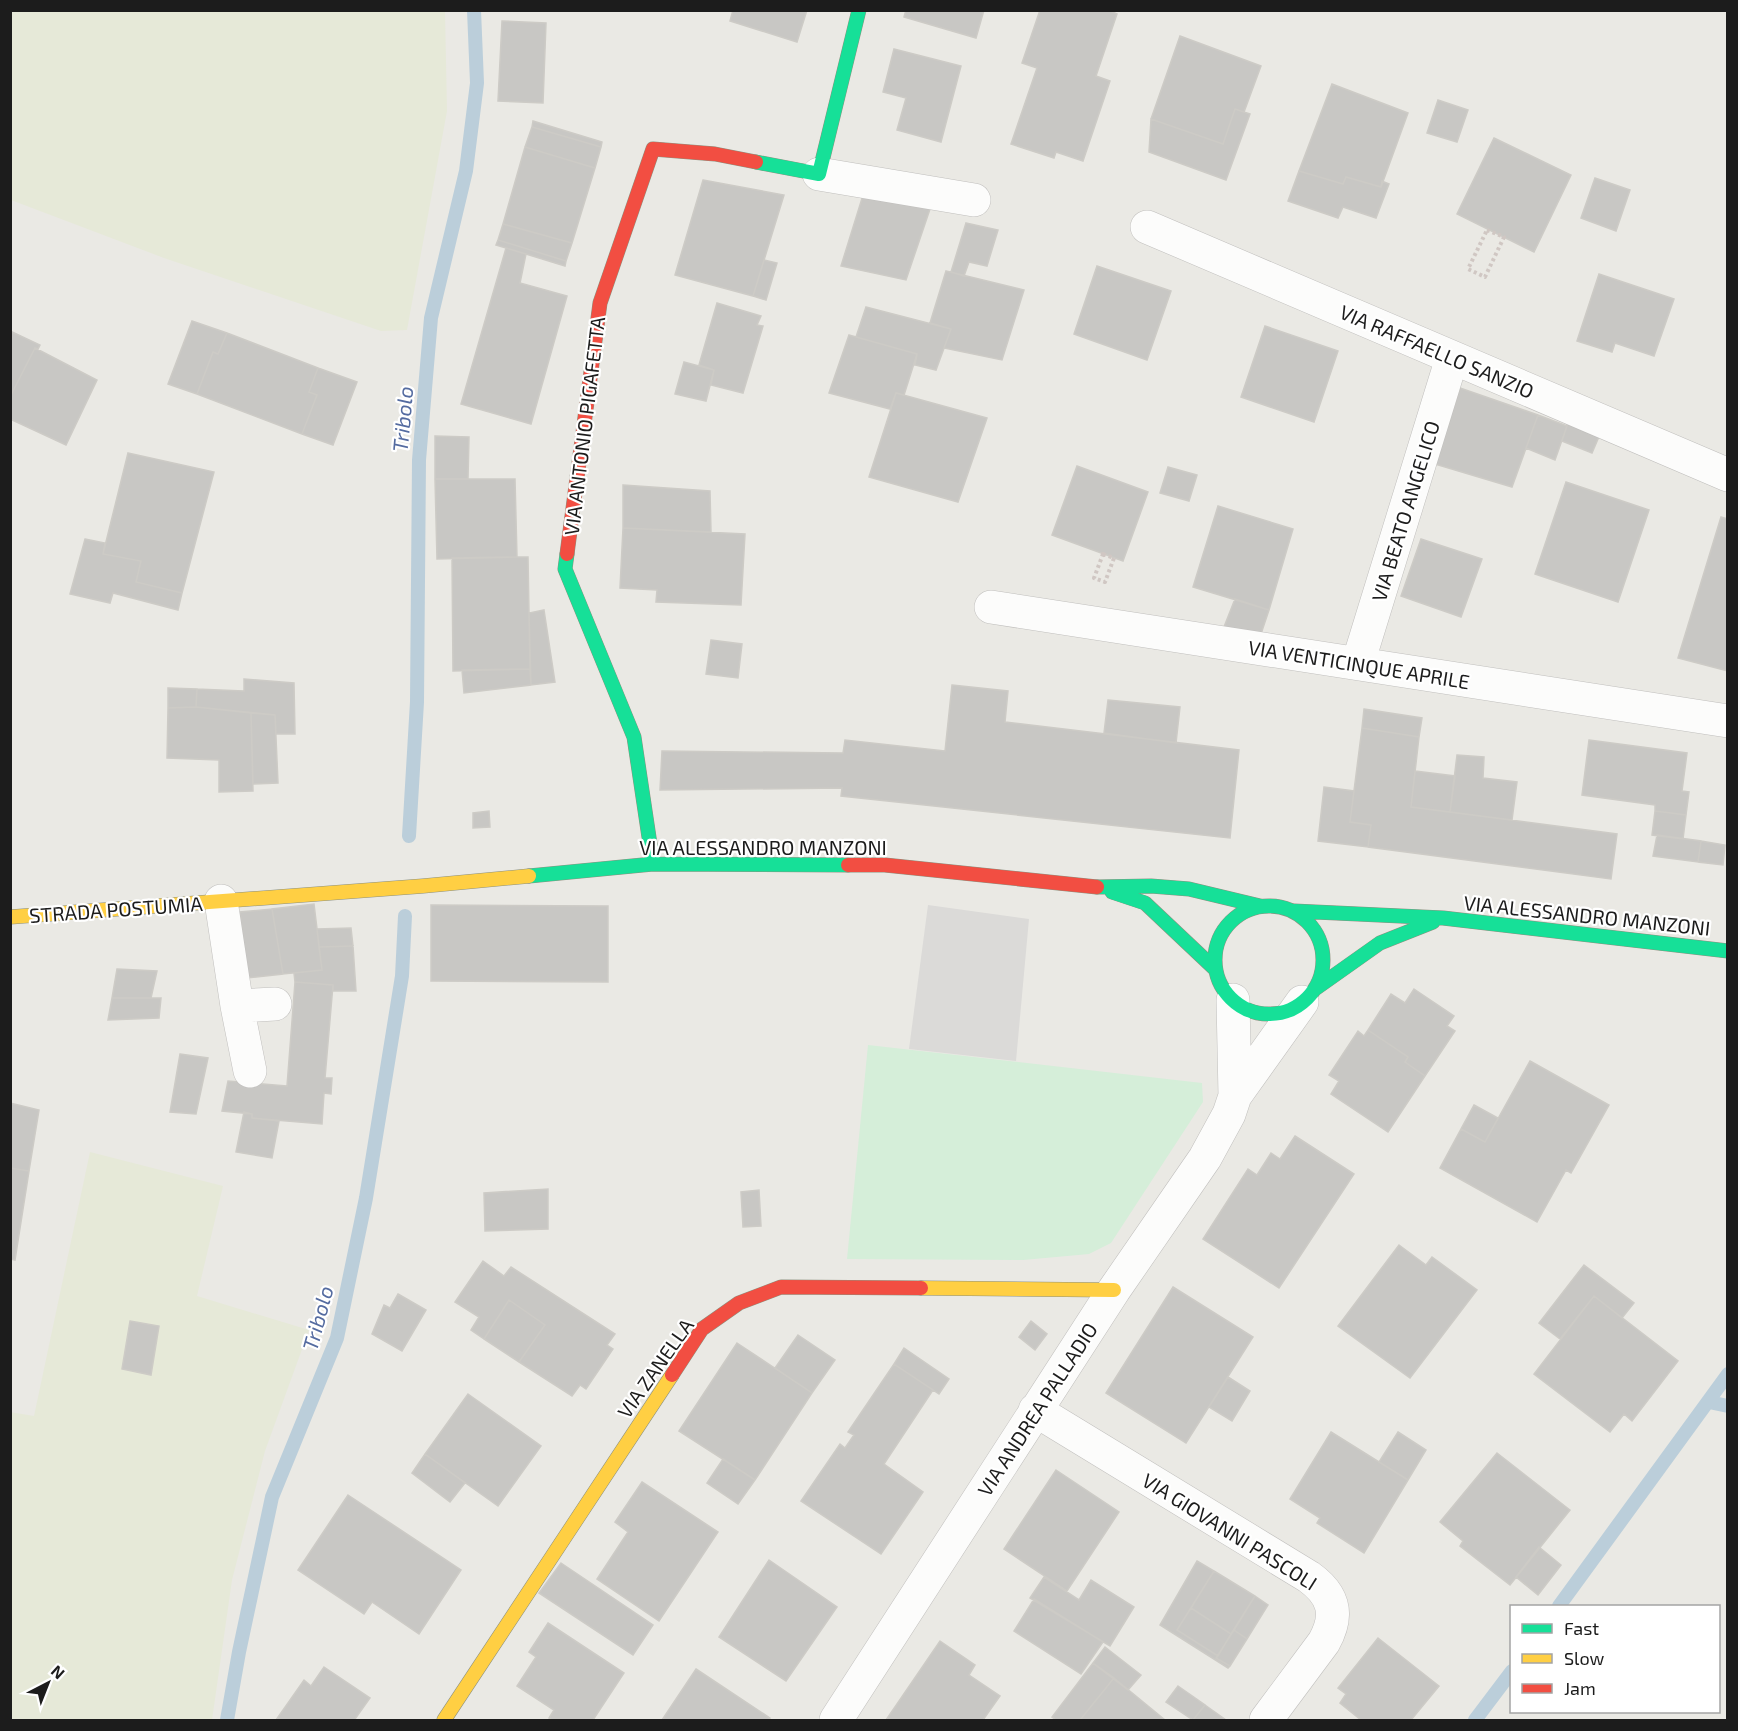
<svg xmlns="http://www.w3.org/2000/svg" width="1738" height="1731" font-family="'Exo 2',sans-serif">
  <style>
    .farmland { fill: #e6e9d8 }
    .park { fill: #d5eed9 }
    .parking { fill: #dbdad8 }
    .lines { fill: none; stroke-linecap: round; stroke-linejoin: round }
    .stream { stroke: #bbceda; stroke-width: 14 }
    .building { fill: #c8c7c4; stroke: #cdcbc6; stroke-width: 1.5 }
    .street-casing { stroke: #c0bfbd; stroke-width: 34 }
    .fast-casing { stroke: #8d917f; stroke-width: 15 }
    .slow-casing { stroke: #8d917f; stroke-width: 15 }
    .jam-casing { stroke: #8d917f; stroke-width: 15 }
    .path { stroke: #d0c7c3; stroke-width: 4; stroke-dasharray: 3 3; stroke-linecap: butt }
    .street { stroke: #fcfcfb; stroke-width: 33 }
    .fast { stroke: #16e098; stroke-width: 14 }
    .slow { stroke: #ffcf43; stroke-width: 14 }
    .jam { stroke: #f24e42; stroke-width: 14 }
    .labels { text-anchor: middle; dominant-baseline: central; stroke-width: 4.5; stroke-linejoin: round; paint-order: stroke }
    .street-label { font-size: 20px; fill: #1c1c1c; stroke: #fff }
    .water-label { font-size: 21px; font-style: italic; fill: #546ba0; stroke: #fff }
  </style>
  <rect width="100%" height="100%" fill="#eae9e4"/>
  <path class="farmland" d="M10,11H445L447,111L407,330L381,331L164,258L11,200Z
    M90,1152L223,1186L197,1296L309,1330L265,1451L232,1580L212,1720H11L10,1412L34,1416Z"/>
  <path class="park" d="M868,1045L1202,1083L1203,1102L1111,1243L1089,1254L1023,1260L847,1259Z"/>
  <path class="parking" d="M928,905L1029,919L1016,1061L909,1049Z"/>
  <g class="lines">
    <path class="stream" d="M409,836L417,702L419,460L431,318L466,171L477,83L474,10
      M1709,1402L1728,1406
      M1559,1606L1728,1374
      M227,1720L239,1652L272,1497L337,1338L366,1198L402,976L405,916
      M1475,1720L1512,1671"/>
  </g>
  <path class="building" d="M733,10H807L797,42L730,21Z
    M906,10H984L976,38L904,17Z
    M1040,10H1108L1117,14L1096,76L1110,81L1083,161L1056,152L1054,158L1011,144L1037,68L1022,63Z
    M502,21L546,23L543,103L498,101Z
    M1180,36L1261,66L1244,112L1235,109L1223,144L1151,119Z
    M894,49L961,66L941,142L897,130L906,98L883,92Z
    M1332,84L1408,113L1381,187L1346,177L1343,184L1299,171Z
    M1438,100L1468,110L1457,142L1427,133Z
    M1235,109L1250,114L1226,180L1149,152L1151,119L1223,144Z
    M533,121L602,142L601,147L532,127Z
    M532,127L601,147L595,168L525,147Z
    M1494,138L1571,175L1534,252L1457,214Z
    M525,147L595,168L572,243L503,224Z
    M1299,171L1343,184L1346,177L1381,187L1382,181L1389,184L1376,218L1343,207L1338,218L1288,201Z
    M1595,178L1630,190L1616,231L1581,218Z
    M703,180L784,195L753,296L675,275Z
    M863,195L930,209L906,280L841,266Z
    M966,223L998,230L987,266L969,262L964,276L951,272Z
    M503,224L572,243L566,261L498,240Z
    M498,240L566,261L565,266L526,254L496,245Z
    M506,248L526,254L520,283L567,296L531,424L461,404Z
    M764,260L777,263L766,300L753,296Z
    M1097,266L1171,291L1147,360L1074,334Z
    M946,271L1024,290L1002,360L944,348L951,329L930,323Z
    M1599,274L1674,299L1654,356L1615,343L1612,352L1577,341Z
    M717,303L761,316L757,325L763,326L743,393L711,385L714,370L699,365Z
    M866,307L951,329L936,370L915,365L917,354L856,337Z
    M192,321L227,333L218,354L213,352L197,394L168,384Z
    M1265,326L1338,351L1314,422L1241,397Z
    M10,331L40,345L38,349L35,348L10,397Z
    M227,333L318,368L309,392L317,395L302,434L197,394L213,352L218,354Z
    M849,335L917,354L904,395L896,393L890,409L829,393Z
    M35,348L97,380L66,445L10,419V397Z
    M684,362L714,370L706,401L675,394Z
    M318,368L357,382L333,445L302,434L317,395L309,392Z
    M1460,388L1538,415L1512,487L1435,464Z
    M896,393L987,418L958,502L869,477Z
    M1538,415L1567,426L1555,460L1526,448Z
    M1569,419L1601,432L1592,453L1562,441Z
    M435,436L469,437L468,479H435Z
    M128,453L214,472L182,593L136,582L141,561L103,554Z
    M1077,466L1148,492L1123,561L1052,535Z
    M1168,467L1197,475L1189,501L1160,493Z
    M435,479H515L517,557L437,559Z
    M1566,482L1649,510L1618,602L1535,574Z
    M623,485L710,491L711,532L623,528Z
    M1218,506L1293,529L1269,610L1193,587Z
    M1721,517L1728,519V671L1678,658Z
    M623,528L745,534L741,605L656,602L657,590L620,588Z
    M85,539L105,543L103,554L141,561L136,582L182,593L178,610L113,593L110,603L70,594Z
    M1421,539L1482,559L1461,617L1401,596Z
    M517,557H528L530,669L453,671L452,558Z
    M1235,599L1269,610L1261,634L1224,627Z
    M544,610L555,682L531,685L529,613Z
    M711,640L742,644L738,678L706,674Z
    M530,669L531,685L464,693L462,670Z
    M244,679L294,683L295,734H276L275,715L196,707L197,689L244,691Z
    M952,685L1008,691L1005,722L1239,750L1230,838L841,796L842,788L660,790L662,751L843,753L845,740L945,751Z
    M168,688L197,689L196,707L168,708Z
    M1108,700L1180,707L1176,743L1104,733Z
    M196,707L251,713L253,791L219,792V760L167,758L168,708Z
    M1364,709L1422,718L1419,737L1362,728Z
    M251,713L275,715L278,783L253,784Z
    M1362,728L1419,737L1411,807L1617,834L1611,879L1368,847L1371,825L1350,822Z
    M1589,740L1687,753L1682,791L1689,792L1686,815L1655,811V805L1582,795Z
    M1457,755L1484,757L1483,778L1517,782L1512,820L1450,812Z
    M1415,771L1455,776L1450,812L1411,807Z
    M1324,787L1354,791L1350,822L1371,825L1368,847L1318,841Z
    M489,811L490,827L473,828V813Z
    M1655,811L1686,815L1683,839L1652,835Z
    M1657,835L1701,841L1698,862L1653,856Z
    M1701,841L1725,845L1723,865L1698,862Z
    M314,904L322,970L283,974L272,909Z
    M431,905L608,906V982L431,981Z
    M272,909L283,974L247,978L240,912Z
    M351,928L353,946L319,947L317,929Z
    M353,946L356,991H333V985L295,982L294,973L322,970L319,947Z
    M117,969L157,971L151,998H112Z
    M295,982L333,985L325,1078H332L331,1094L324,1093L322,1124L252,1118V1114L222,1111L228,1081L287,1086Z
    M1414,989L1454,1016L1447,1026L1455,1031L1425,1076L1405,1062L1408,1057L1368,1030L1391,994L1405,1003Z
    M112,998H161L159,1018L108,1020Z
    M1368,1030L1408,1057L1405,1062L1425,1076L1388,1132L1331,1094L1339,1081L1329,1075L1358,1031L1364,1036Z
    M180,1054L208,1058L196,1114L170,1112Z
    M1530,1061L1609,1105L1571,1173L1566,1170L1537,1222L1440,1168L1461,1129L1485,1142Z
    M10,1103L39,1110L29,1171L10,1168Z
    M1474,1105L1498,1118L1485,1142L1461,1129Z
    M244,1112L252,1114V1118L279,1121L272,1158L236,1152Z
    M1295,1136L1354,1174L1279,1288L1203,1239L1248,1169L1257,1175L1271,1153L1280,1159Z
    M10,1168L29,1171L15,1260L10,1259Z
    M548,1189V1229L485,1231L484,1193Z
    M759,1190L761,1226L743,1227L741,1192Z
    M1399,1245L1426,1265L1432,1257L1477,1290L1410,1378L1338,1326Z
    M483,1261L504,1276L511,1267L615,1334L607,1345L613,1349L586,1389L580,1385L572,1396L519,1362L545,1325L509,1300L484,1339L471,1330L479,1317L455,1302Z
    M1584,1265L1634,1303L1622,1318L1594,1296L1560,1339L1539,1323Z
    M1173,1287L1253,1337L1186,1443L1106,1393Z
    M398,1294L426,1310L402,1351L372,1334L384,1305L390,1308Z
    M1594,1296L1678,1361L1632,1421L1624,1414L1610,1432L1534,1374Z
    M509,1300L545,1325L519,1362L484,1339Z
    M130,1321L159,1326L151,1375L122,1369Z
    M1031,1321L1047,1334L1035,1350L1019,1337Z
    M798,1335L835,1360L812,1393L775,1368Z
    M737,1343L812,1393L755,1480L679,1431Z
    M904,1348L949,1379L939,1394L894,1364Z
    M894,1364L933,1390L884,1464L923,1492L881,1554L801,1501L840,1444L845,1448L854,1435L848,1432Z
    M1228,1377L1250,1391L1232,1421L1209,1407Z
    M468,1394L541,1446L498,1506L425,1454Z
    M1331,1432L1408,1480L1364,1553L1317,1523L1320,1518L1290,1499Z
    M1398,1432L1426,1450L1408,1480L1379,1462Z
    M1497,1453L1570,1510L1510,1585L1460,1546L1463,1541L1440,1522Z
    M425,1454L465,1483L450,1502L412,1473Z
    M723,1459L755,1480L738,1504L707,1483Z
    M1056,1470L1119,1512L1067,1591L1004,1549Z
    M642,1482L718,1532L659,1621L597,1579L628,1532L615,1522Z
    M348,1495L461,1570L419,1634L372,1602L364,1614L298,1570Z
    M1539,1547L1561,1565L1538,1595L1516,1577Z
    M769,1560L837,1607L786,1681L719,1637Z
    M1197,1561L1214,1571L1177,1630L1218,1656L1216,1658L1230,1666L1228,1668L1160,1625Z
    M561,1563L653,1625L633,1655L539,1593Z
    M1214,1571L1255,1596L1231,1634L1191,1608Z
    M1044,1577L1079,1600L1091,1580L1134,1607L1110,1646L1030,1598Z
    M1255,1596L1268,1605L1247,1639L1234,1630Z
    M1034,1599L1103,1642L1081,1674L1014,1631Z
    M1191,1608L1231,1634L1218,1656L1177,1630Z
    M548,1623L624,1673L593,1720H552L549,1718L554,1710L517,1686L536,1657L529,1652Z
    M1234,1630L1247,1639L1230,1666L1216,1658Z
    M1378,1638L1439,1686L1411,1720H1361L1340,1703L1346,1694L1338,1688Z
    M940,1641L975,1665L969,1675L1000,1696L983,1720H886Z
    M1105,1647L1141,1675L1128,1690L1093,1663Z
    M1093,1663L1114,1678L1080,1720H1056L1052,1717Z
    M324,1667L370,1698L355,1719L358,1720H276L304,1680L311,1686Z
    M696,1669L770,1718L768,1720H662Z
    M1114,1678L1165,1720H1080Z
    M1178,1686L1205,1705L1193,1720L1166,1702Z
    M1205,1705L1226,1720H1193Z"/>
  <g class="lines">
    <defs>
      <path id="street" d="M819,174L974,200
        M1147,227L1728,475
        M991,607L1728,721
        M1358,663L1452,358
        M221,901L237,1006L275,1004
        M1233,1000L1235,1096
        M237,1006L250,1071
        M1035,1410L1309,1577C1334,1595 1339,1615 1324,1642L1266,1720
        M836,1720L1114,1290L1205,1158L1229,1114L1235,1096L1302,1002"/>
      <path id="fast" d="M756,162L819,174L859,10
        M567,554L565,569L634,737L653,864
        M529,876L653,864L848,865
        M1097,887L1151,886L1189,889L1260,906
        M1112,892L1145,903L1216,970
        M1215 960a54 54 0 1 1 108 0a54 54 0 1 1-108 0Z
        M1294,911L1443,918L1728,951
        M1315,989L1380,943L1433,922"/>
      <path id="slow" d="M10,917L423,886L529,876
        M921,1288L1114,1290
        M444,1720L672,1375"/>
      <path id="jam" d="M567,554L600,303L653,149L715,154L756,162
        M848,865H885L1097,887
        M672,1375L702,1329L739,1303L781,1287L921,1288"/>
    </defs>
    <use href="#street" class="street-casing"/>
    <use href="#fast" class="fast-casing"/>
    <use href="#slow" class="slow-casing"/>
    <use href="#jam" class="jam-casing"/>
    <path class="path" d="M1487,230L1504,237L1485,277L1468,269Z
      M1103,554L1114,558L1105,582L1094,578Z"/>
    <use href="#street" class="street"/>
    <use href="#fast" class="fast"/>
    <use href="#slow" class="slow"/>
    <use href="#jam" class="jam"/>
  </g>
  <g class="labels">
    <g class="street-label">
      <text transform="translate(1437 351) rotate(23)">VIA RAFFAELLO SANZIO</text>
      <text transform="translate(584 426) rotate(-83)">VIA ANTONIO PIGAFETTA</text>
      <text transform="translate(1405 511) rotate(-73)">VIA BEATO ANGELICO</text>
      <text transform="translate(1359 664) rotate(9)">VIA VENTICINQUE APRILE</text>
      <text x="763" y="847">VIA ALESSANDRO MANZONI</text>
      <text transform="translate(116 909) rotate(-4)">STRADA POSTUMIA</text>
      <text transform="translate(1587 915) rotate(6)">VIA ALESSANDRO MANZONI</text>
      <text transform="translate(655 1368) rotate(-55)">VIA ZANELLA</text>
      <text transform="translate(1037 1409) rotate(-57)">VIA ANDREA PALLADIO</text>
      <text transform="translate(1230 1531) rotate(32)">VIA GIOVANNI PASCOLI</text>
    </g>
    <g class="water-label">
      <text transform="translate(402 419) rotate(-85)">Tribolo</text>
      <text transform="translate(317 1318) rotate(-75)">Tribolo</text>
    </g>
  </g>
  <rect width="1738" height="1731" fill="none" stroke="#1c1c1c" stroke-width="24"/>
  <rect x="1510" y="1605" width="210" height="108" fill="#ffffff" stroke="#a4a4a4" stroke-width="1.5"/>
  <rect x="1522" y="1624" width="30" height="9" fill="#16e098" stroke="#a4a4a4" stroke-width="1.5"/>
  <text x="1564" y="1635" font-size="18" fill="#1c1c1c">Fast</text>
  <rect x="1522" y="1654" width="30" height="9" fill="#ffcf43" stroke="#a4a4a4" stroke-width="1.5"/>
  <text x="1564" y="1665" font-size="18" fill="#1c1c1c">Slow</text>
  <rect x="1522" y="1684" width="30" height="9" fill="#f24e42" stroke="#a4a4a4" stroke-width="1.5"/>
  <text x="1564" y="1695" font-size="18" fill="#1c1c1c">Jam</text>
  <g transform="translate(48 1683) rotate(42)" stroke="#ffffff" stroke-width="4.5" paint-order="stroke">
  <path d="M0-4.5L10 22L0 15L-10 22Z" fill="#1c1c1c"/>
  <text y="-9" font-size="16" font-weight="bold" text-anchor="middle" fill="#1c1c1c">N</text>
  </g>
</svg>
